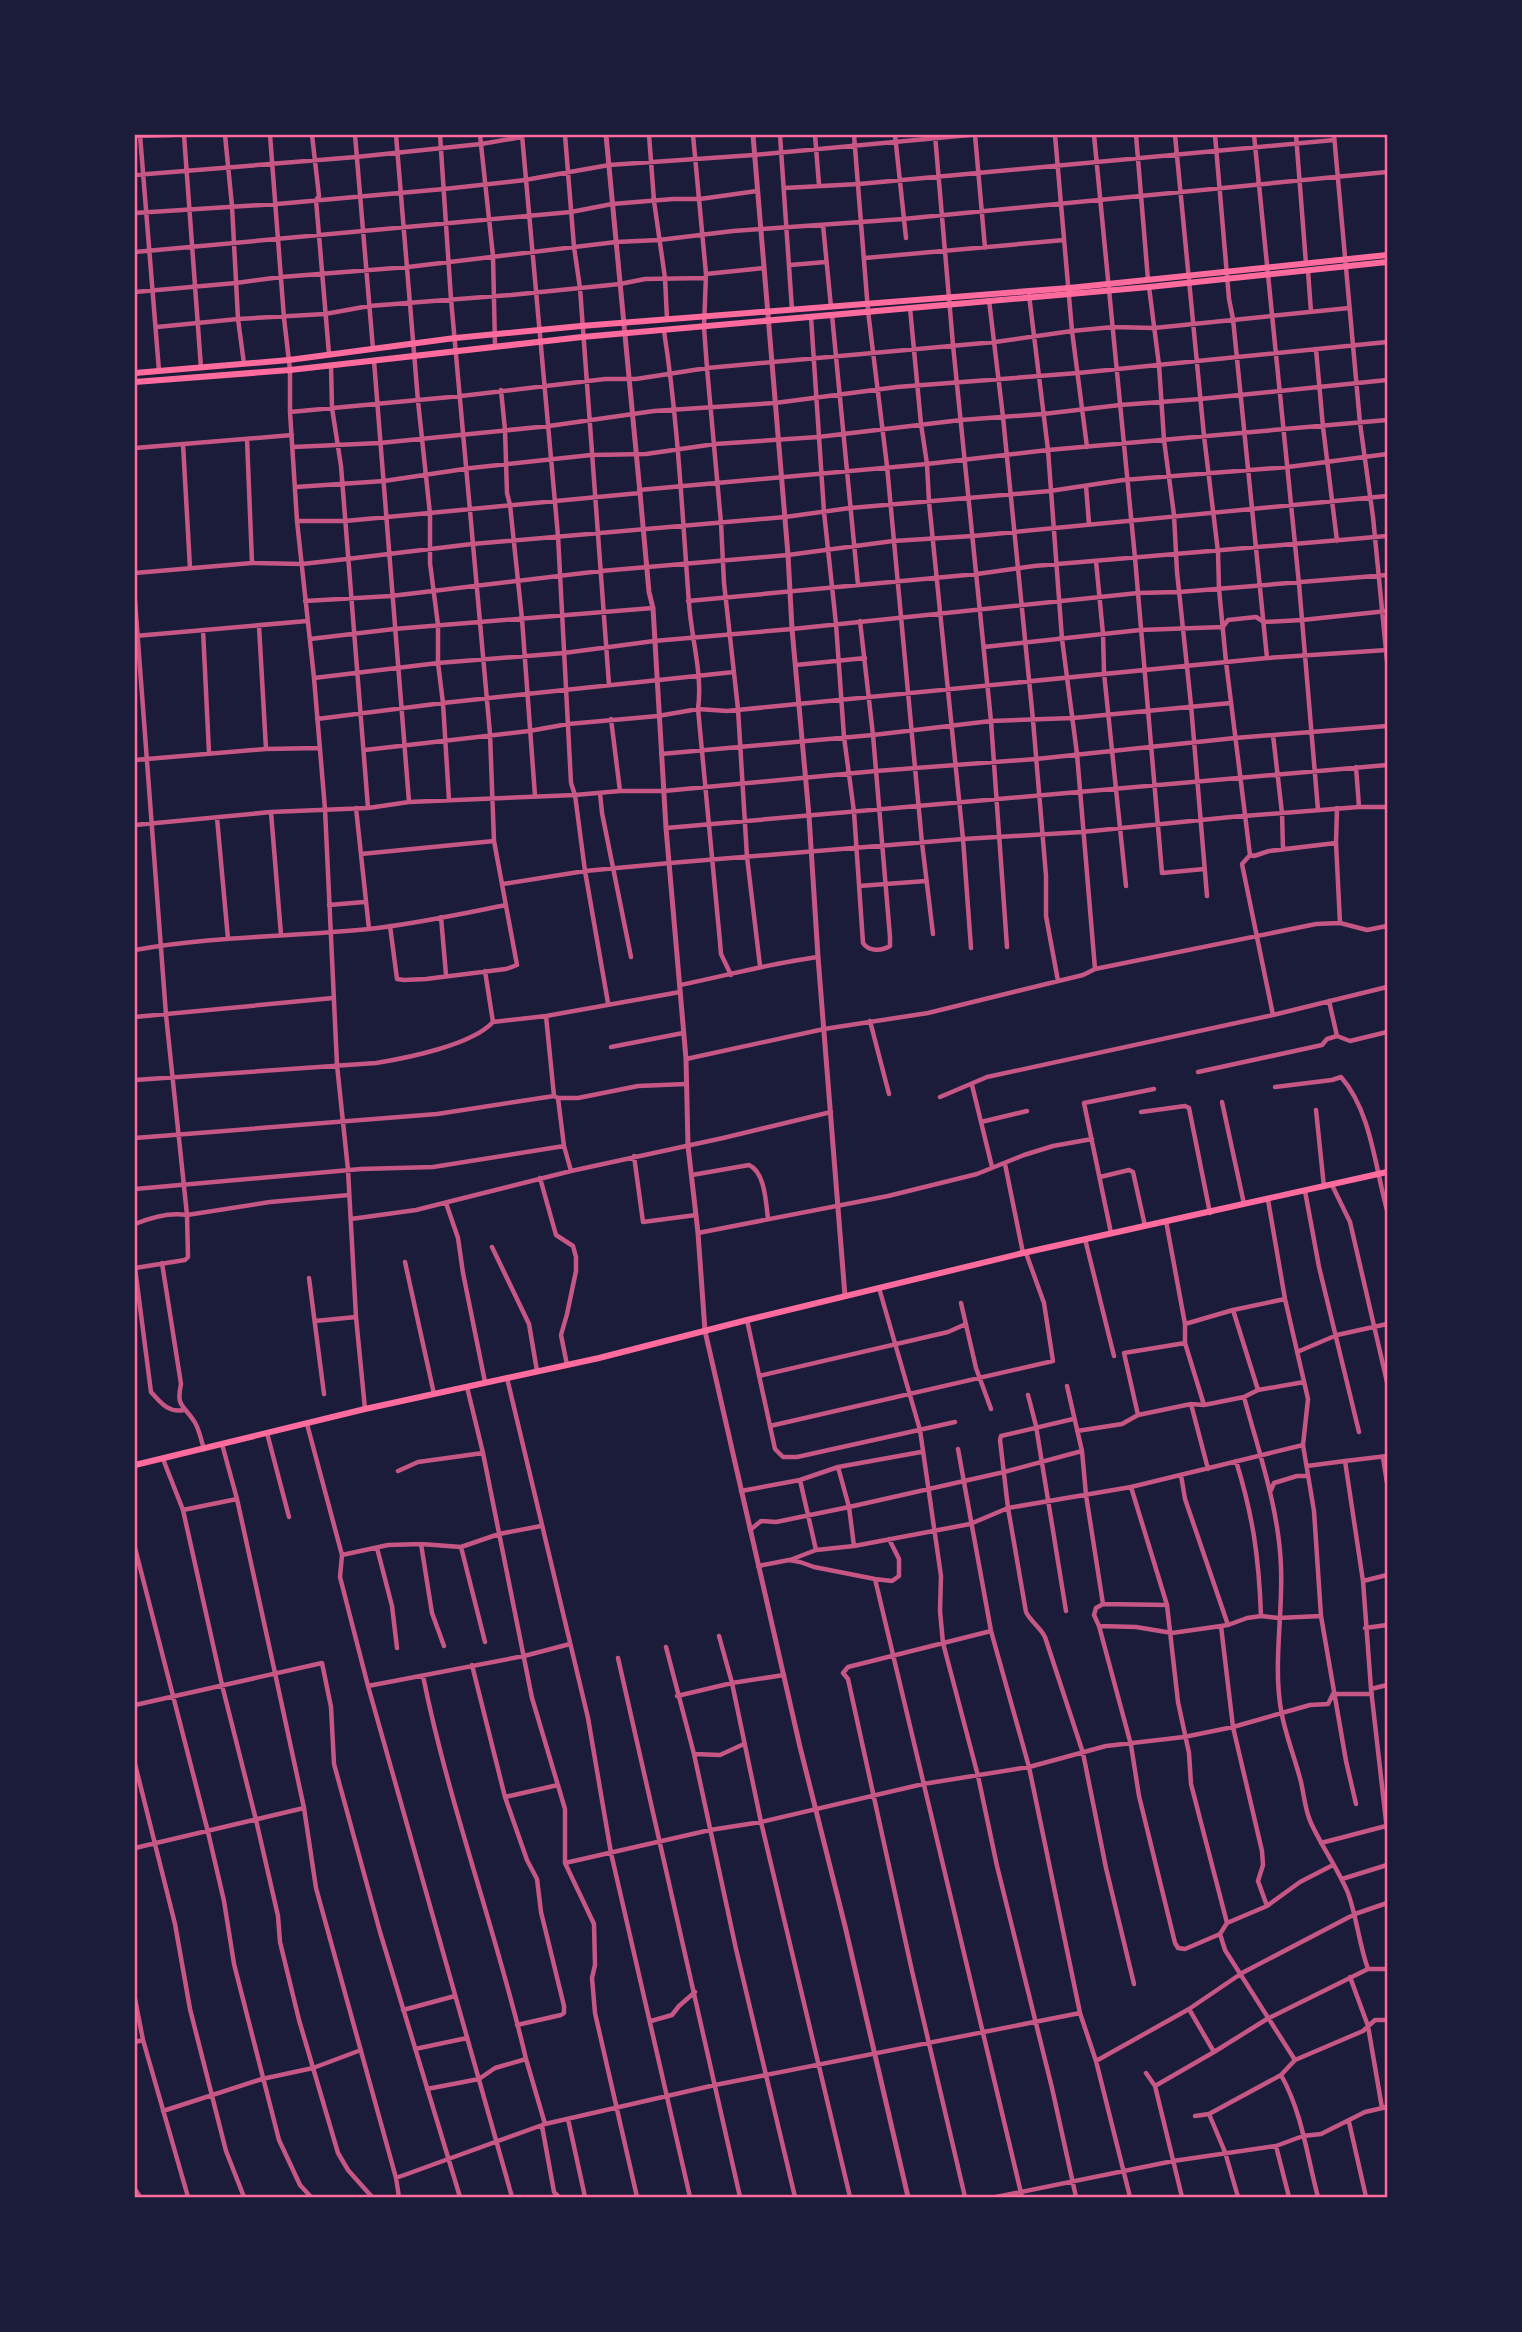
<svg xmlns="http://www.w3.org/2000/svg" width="1522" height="2332" font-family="Mulish,sans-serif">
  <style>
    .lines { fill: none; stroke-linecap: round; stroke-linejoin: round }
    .minor { stroke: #c65784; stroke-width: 4.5 }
    .tertiary { stroke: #c65784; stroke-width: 5 }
    .secondary { stroke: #ff6b9d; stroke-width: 6 }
    .primary { stroke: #ff6b9d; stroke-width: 6 }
    .neatline { fill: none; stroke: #ff6b9d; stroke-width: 2.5 }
  </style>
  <rect width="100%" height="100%" fill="#1b1b3a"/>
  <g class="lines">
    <path class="minor" d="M140,135L159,371
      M184,135L201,368
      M225,135L232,206L238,319L244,364
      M270,135L284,318L290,370V412L297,521L314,678L325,809L337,1065L348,1170L356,1317L365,1409
      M312,135L319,196L316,200L329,354
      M355,135L373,349
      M396,135L418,401L430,514V563L438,625V663L443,703L449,800
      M480,135L493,256L495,346
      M522,135L558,536L571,783L575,795L585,871L608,1003
      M565,135L574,247L580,288L609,685
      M649,135L654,201L665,278L667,319
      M693,135L706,274L704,327L707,368L721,523L724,583L738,709L747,857L760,966
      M780,135L792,310
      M815,135L819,185
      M854,135L868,311L887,466L922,843L933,934
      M895,135L906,238
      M935,135L953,345L991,721L1007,947
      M975,135L985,248
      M1055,135L1072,331L1087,447
      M1094,135L1135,558L1162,873L1204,869
      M1136,135L1148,280
      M1175,135L1204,436L1218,552L1219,589L1226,662L1250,855
      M1215,135L1229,299L1233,319L1267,658
      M1254,135L1299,584L1318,810
      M1296,135L1306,264
      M1334,135L1360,423L1373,517L1387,661
      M135,136L172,135
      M135,175L356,157L481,144L522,137
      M784,188L859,184L1334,140
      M135,213L277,204L444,189L525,180L609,165L754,155L970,135
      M823,225L831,307
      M135,252L571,212L612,204L673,199H700L757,191
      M865,258L1064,240
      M790,265L826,262
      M1308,271L1311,312
      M706,274L764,268
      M1149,287L1159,365L1164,440L1174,515L1177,572L1191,705L1207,896
      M135,292L236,283L281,277L408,267L616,242L659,240L733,231L903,219L1387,172
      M1029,295L1048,450L1062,639L1077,754L1095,969
      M989,300L1003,417L1033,720L1046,876V916L1058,981
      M910,308L921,424L927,464L929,502L963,839L971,948
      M832,315L858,585
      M811,317L824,512L836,624L844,737L854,812L863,943C869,952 882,951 890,946V937L873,735L860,621
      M157,327L238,319L325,314L369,306L511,295L620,284L645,279L706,278
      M664,331C678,421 682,512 689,603C691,637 703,674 698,709L720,942L721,954L731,975
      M1316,349L1323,427L1337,541
      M374,361L409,802
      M331,366L332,408L341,466L368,808
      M501,390L505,430L507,493L510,505L522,619L535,796
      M290,412L461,396L605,379H636L707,368L995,342L1072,331L1113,327L1154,328L1349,308
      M247,439L252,563
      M183,444L190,568
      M293,447L380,443L549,426L654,411L775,403L897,387L1078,373L1387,342
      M135,448L292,435
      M1086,486L1089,524
      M296,487L384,481L471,468L591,455L646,454L715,444L818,437L961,420L1043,414L1120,405L1200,399L1387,380
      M639,490L927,464L1048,450L1387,420
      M297,521H345L640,493
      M1096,561L1103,634L1104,673L1126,886
      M135,573L252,563L302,564L347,559L472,544L785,517L850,508L1050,491L1123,480L1288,467L1387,454
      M135,601L166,1015L187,1215L188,1257L185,1260L135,1268
      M305,601L391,596L601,571L788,555L893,541L973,536L1387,496
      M688,601L977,574L1034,566L1387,536
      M259,626L266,749
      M203,630L209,753
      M135,636L307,621
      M310,639L394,629L653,608
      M984,647L1140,630L1223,627L1228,620L1256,617L1264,622L1302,620L1387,611
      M796,665L865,658
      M314,678L438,663L564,653L654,641L792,629L1138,593L1179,592L1387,575
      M317,719L443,703L734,672
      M611,719L620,791
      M1273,735L1282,813L1283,849
      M365,750L529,731L568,724L658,716L698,709L727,711L1267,658L1387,650
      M661,754L873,735L991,721L1073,718L1231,703
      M135,760L266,749L319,748
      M1356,767L1359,807
      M600,793L602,813L631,957
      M356,808L369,929
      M1337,808L1336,843L1340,923
      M271,812L281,935
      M217,818L228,939
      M135,825L271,812L368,808L409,802L575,795L620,791H664L876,771L1036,759L1235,738L1387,726
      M666,828L1387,765
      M361,854L494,841
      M503,884L585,871L670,863L963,839L1082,832L1231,817L1359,807H1387
      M859,886L926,881
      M329,905L364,902
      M441,917L446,975
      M390,926L397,979L404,980L426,979L506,969L517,965L494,841L490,734L451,299L440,135
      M135,950C212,936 291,937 369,929C415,924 461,914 506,905
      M485,971L493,1022
      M680,985C726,976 771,963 818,957
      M1329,1001L1337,1036
      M1273,1015L1242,864L1250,855L1254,856L1269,851L1336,843
      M546,1016L554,1096L558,1098L564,1146L571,1171
      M135,1017L333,998
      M870,1021L889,1094
      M611,1047L683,1033
      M686,1059L824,1029L928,1013L1083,975L1095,969L1316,924L1340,923L1367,930L1387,926
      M1198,1072L1322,1045L1327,1039L1337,1036L1350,1041L1387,1032
      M135,1080L376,1063C407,1058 472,1045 493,1022L546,1016L680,992
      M972,1085L992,1167
      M1275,1087L1332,1080L1341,1077C1371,1111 1375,1167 1387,1210
      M940,1097L987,1077L1273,1015L1387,987
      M558,1098H578L638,1086L686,1084
      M1222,1102L1244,1204
      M1316,1110L1324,1187
      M1141,1112L1185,1106L1189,1108L1210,1213
      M981,1122L1027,1111
      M135,1138L437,1114L554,1096
      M634,1156L643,1222L696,1215
      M1005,1164L1023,1253
      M692,1175L749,1165C765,1172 766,1203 768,1219
      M1100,1177L1129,1170L1133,1172L1145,1226
      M540,1178L556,1235L573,1246L576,1257V1271L567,1314L561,1335L567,1365
      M1332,1185L1350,1222L1387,1382
      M135,1189L361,1169L433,1167L564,1146
      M1305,1191L1319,1267L1359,1432
      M1268,1200L1285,1299L1308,1399L1303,1445L1314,1511L1321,1616L1346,1761L1356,1804
      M446,1203L458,1238L463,1273L485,1382
      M351,1219L416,1210L571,1171L723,1138L831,1112
      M1166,1221L1185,1324V1343L1204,1405
      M135,1224C152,1217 169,1212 187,1215L270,1202L349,1195
      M698,1233L888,1196L977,1174L1024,1155L1053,1146L1092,1139
      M1111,1233L1084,1103L1154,1089
      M1085,1239L1114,1356
      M492,1247L529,1324L537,1371
      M405,1262L434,1394
      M162,1263L181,1384C176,1407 183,1404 194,1421C199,1428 201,1440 204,1449
      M135,1268L151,1392C161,1403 168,1413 184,1410
      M309,1278L324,1394
      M879,1288L920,1430L941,1576L940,1611L943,1643L978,1776L997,1866L1052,2088L1076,2197
      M961,1303L976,1368L991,1409
      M1233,1310L1258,1390
      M747,1320L775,1449L783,1457H797L955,1422
      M315,1321L356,1317
      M1185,1324L1233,1310L1285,1299
      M1297,1352L1337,1335L1387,1324
      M759,1376L948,1332L966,1324
      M507,1378L588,1718L611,1853L690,2197
      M1067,1386L1082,1451L1086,1495L1103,1604
      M467,1387L483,1453L532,1698L565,1809V1863L594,1924L595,1965L592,1978L595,2013L637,2197
      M1028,1395L1036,1426L1066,1611
      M1244,1397C1259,1453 1279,1509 1281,1567C1283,1615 1273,1663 1281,1710C1285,1734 1295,1758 1301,1782C1304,1795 1305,1810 1311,1823C1322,1847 1338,1869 1348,1893C1357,1918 1359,1944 1368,1969
      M1191,1404L1208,1469
      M1138,1415L1124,1353L1185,1343
      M1073,1419L1001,1436L1000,1440L1008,1508L1026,1612C1031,1622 1040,1627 1045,1637L1083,1753L1106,1868L1134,1984
      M307,1424L342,1555L340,1577L368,1686L512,2197
      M770,1426L1053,1361L1044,1303L1026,1253
      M1077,1431L1122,1424L1138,1415L1191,1404L1204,1405L1244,1397L1258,1390L1304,1382
      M267,1433L289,1517
      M222,1444L237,1499L275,1673L304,1808L316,1888L396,2178L399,2197
      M958,1449L991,1631L1029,1767L1080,2013L1096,2061L1130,2197
      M1383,1458L1387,1483
      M163,1459L183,1510L222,1685L256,1820L278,1916L280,1942L299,2020L338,2153L348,2170L372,2197
      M1236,1461C1253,1516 1259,1558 1261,1616
      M1345,1461L1387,1456
      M1307,1466L1345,1461L1363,1581L1371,1689L1387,1830
      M838,1467L849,1507L854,1546
      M398,1471L418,1462L483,1453
      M1181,1475L1185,1499L1228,1625
      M800,1480L816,1550
      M1131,1487L1167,1605L1178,1702L1189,1753L1191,1784L1227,1923
      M1271,1490L1274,1483L1297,1476H1308
      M741,1491L800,1480L838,1467L921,1452
      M183,1510L237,1499
      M750,1530L761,1521L776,1522L849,1507L1004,1472L1082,1451
      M421,1544L432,1613L444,1646
      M461,1547L485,1642
      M135,1548L208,1832L224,1901L234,1964L279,2140L300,2185L311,2197
      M377,1548L392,1606L397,1648
      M342,1555L388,1545L421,1544L461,1547L499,1534L541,1526
      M790,1560L816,1550L854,1546L970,1524L1008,1508L1131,1487L1303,1445
      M758,1566L789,1560L800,1562L814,1567L875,1579L1022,2197
      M875,1579L892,1581L899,1576V1559L889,1539
      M1363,1581L1387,1575
      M1167,1605L1103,1604L1096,1608L1094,1615L1099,1626L1131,1745L1139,1796L1175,1943L1178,1948L1185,1949L1220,1934L1227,1923L1267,1906L1300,1882L1333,1865
      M1099,1626L1136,1627L1172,1633L1228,1625L1247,1618L1261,1616L1278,1618L1321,1616
      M1221,1626L1233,1727L1262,1851L1263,1865L1258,1881L1267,1906
      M1365,1628L1387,1625
      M719,1636L732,1683L761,1822L850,2197
      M666,1647L694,1754L736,1949L795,2197
      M618,1658L740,2197
      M472,1665L505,1797L527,1860L537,1879L541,1912L564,2006V2013L561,2015L517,2025
      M423,1676C449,1805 496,1930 526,2059L495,2068L479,2079L427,2089
      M368,1686L524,1656L570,1644
      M1371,1689L1387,1685
      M677,1696L732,1683L784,1675
      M135,1705L322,1663L331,1707L334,1764L380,1932L460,2197
      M694,1754L720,1755L744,1744
      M135,1764L175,1924L190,2009L226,2151L244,2197
      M505,1797L558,1785
      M1321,1843L1386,1826
      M135,1848L304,1808
      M565,1863L710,1830L761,1822L923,1784L1029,1767L1106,1746L1184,1737L1233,1727L1310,1705L1328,1704L1333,1694H1372
      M1342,1879L1387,1865
      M1220,1934L1225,1950L1295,2060
      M1350,1977L1368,2026L1382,2108
      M135,1999L143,2040L188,2197
      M1189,2009L1214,2052
      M403,2010L455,1996
      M651,2021L672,2015L679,2006L695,1992
      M135,2042L143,2040
      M415,2049L467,2038
      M526,2059L545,2124
      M1096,2061L1189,2009L1242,1973L1355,1914L1387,1903
      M1146,2073L1155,2086L1182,2197
      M1281,2075C1302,2112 1307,2156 1318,2197
      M1155,2086L1214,2052L1267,2019L1368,1969H1387
      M163,2111L262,2079L313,2068L361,2050
      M1209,2114L1225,2152L1238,2197
      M1195,2116L1209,2114L1281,2075L1295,2060L1363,2031L1375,2020H1387
      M568,2119L585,2197
      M1349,2122L1366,2197
      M542,2126L554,2192L559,2197
      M1276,2146L1289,2197
      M396,2178L545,2124L715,2085L1080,2013
      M135,2189L140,2197
      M965,2197L912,1971L848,1679L843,1673L848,1667L991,1631
      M996,2197L1173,2161L1276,2146L1303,2136L1321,2134L1365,2112L1387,2107"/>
    <path class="tertiary" d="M606,135L640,493L649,592L653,608L666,828L686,1059L688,1146L698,1233L705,1331L800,1747L845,1926L908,2197
      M753,135L788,555L792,629L809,816L818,957L845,1296"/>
    <path class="secondary" d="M135,373L289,360L455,338L581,326L1069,288L1387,255
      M135,382L290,370L582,337L1149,287L1387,262"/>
    <path class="primary" d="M135,1465L365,1409L599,1358L747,1320L1023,1253L1387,1172"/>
  </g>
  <rect width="1522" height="2332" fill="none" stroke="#1b1b3a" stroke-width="273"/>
  <rect x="136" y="136" width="1250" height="2060" class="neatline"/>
</svg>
